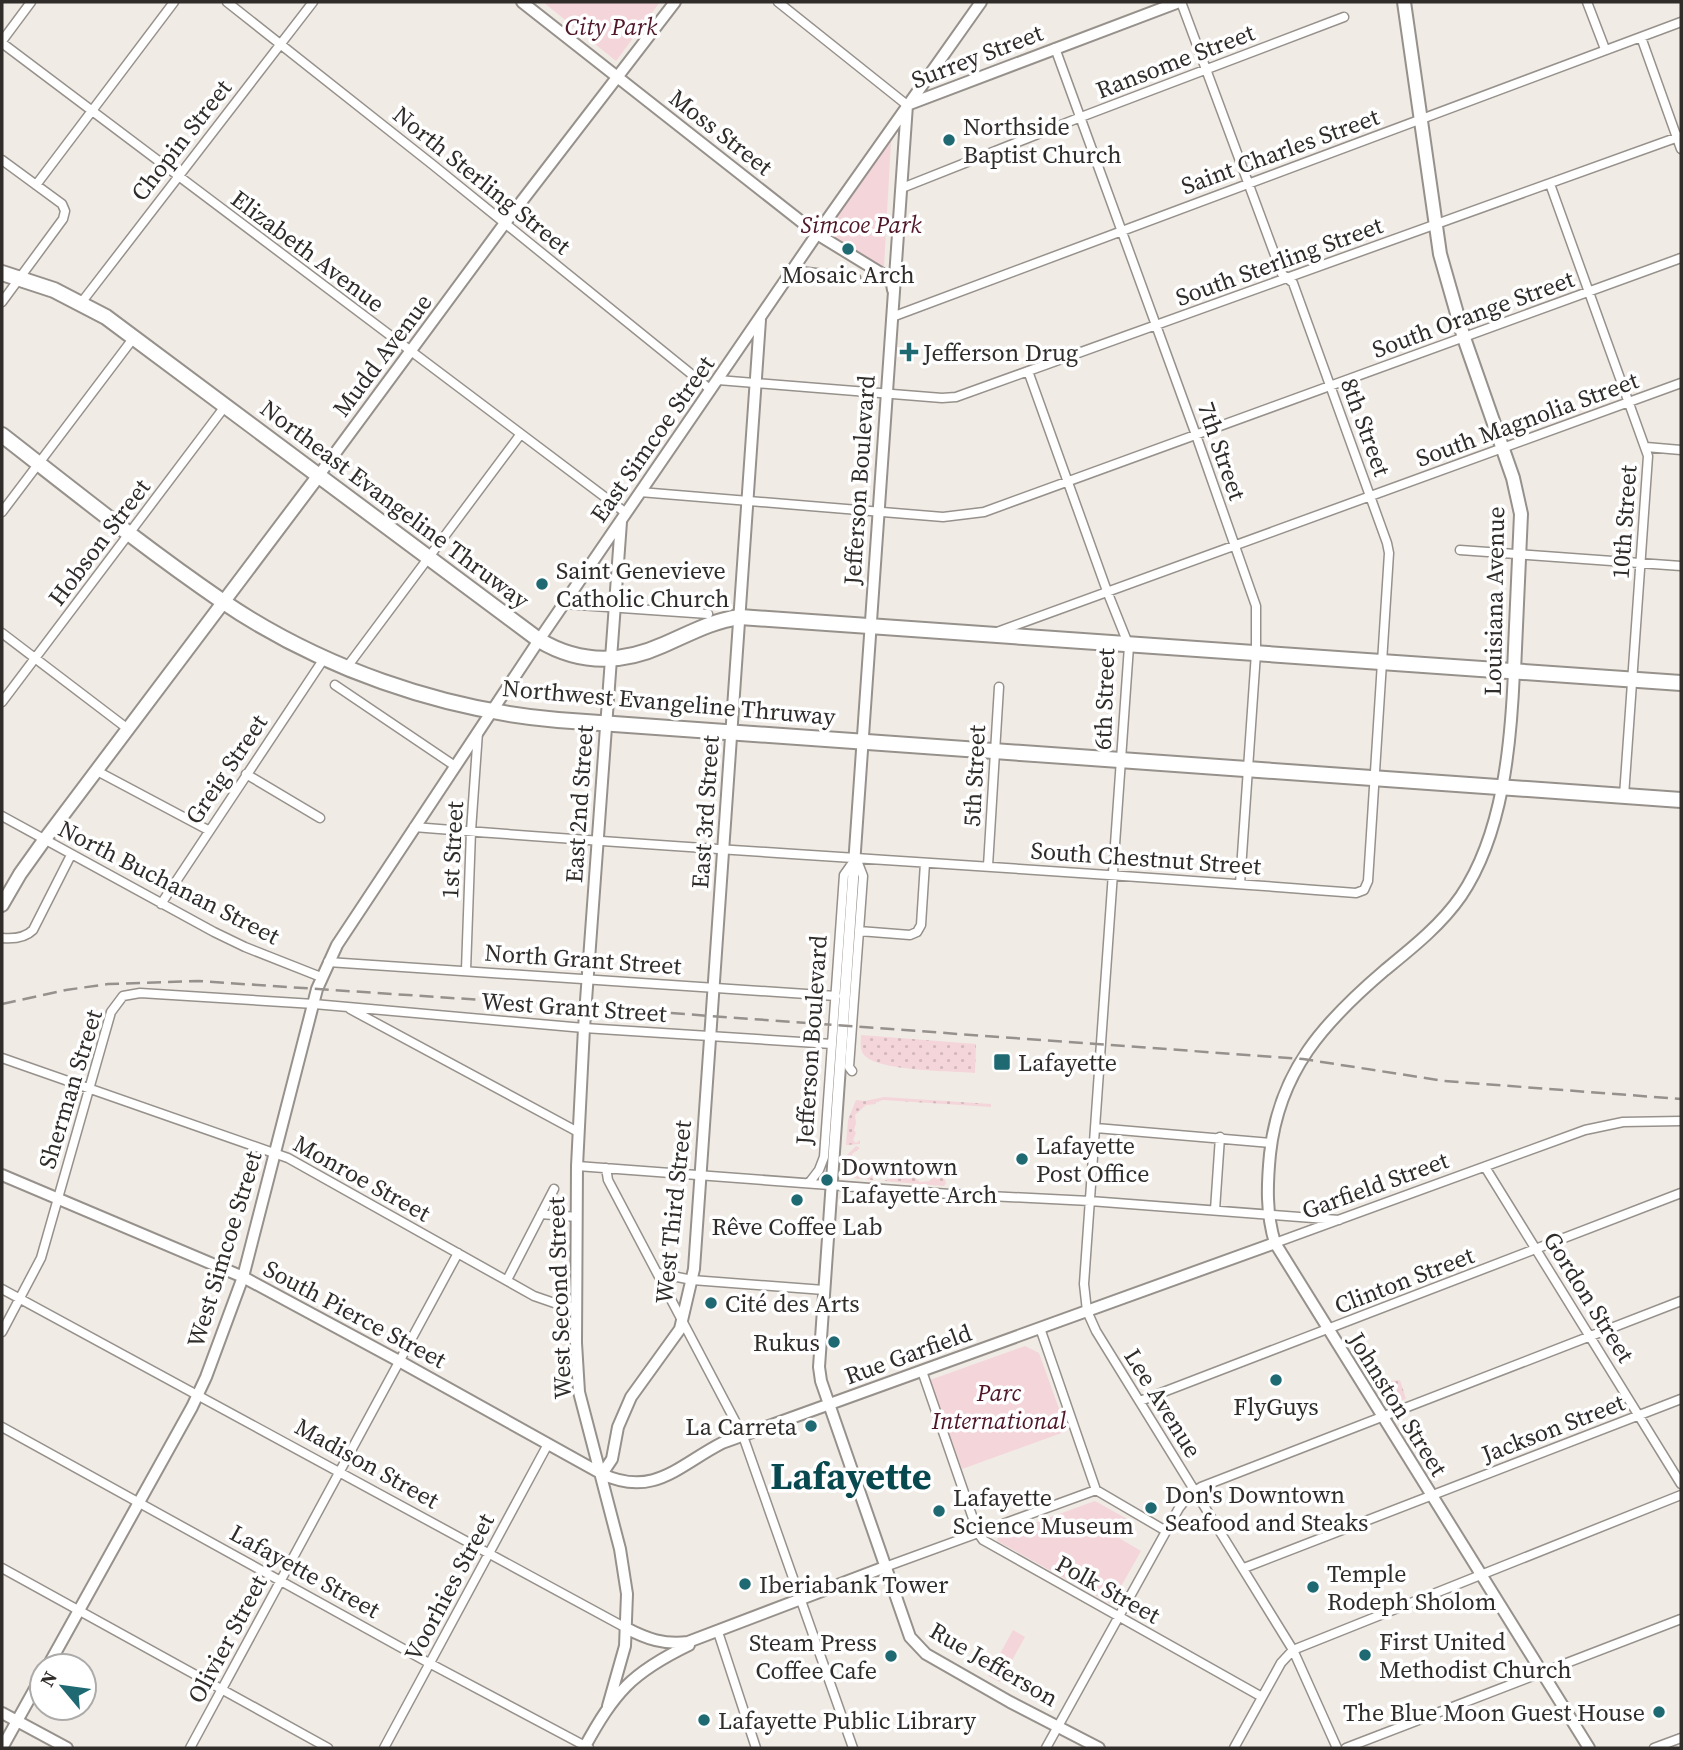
<svg xmlns="http://www.w3.org/2000/svg" width="1683" height="1750" font-family="'Source Serif 4',serif">
  <style>
    .grass { fill: url(#grass-dots) }
    .park { fill: #f4d5da }
    .lines { fill: none; stroke-linecap: round; stroke-linejoin: round }
    .street-casing { stroke: #97918c; stroke-width: 11 }
    .secondary-casing { stroke: #97918c; stroke-width: 14 }
    .primary-casing { stroke: #97918c; stroke-width: 16 }
    .highway-casing { stroke: #97918c; stroke-width: 18 }
    .street { stroke: #fff; stroke-width: 8 }
    .secondary { stroke: #fff; stroke-width: 10 }
    .primary { stroke: #fff; stroke-width: 12 }
    .highway { stroke: #fff; stroke-width: 14 }
    .rail { stroke: #96918d; stroke-width: 2.5; stroke-dasharray: 14 7; stroke-linecap: butt }
    .poi-dot { fill: #1e6972; stroke: #fff; stroke-width: 2.5 }
    .labels { text-anchor: middle; dominant-baseline: central; stroke-width: 7; stroke-linejoin: round; paint-order: stroke }
    .park-label { font-size: 24px; font-style: italic; fill: #4e1626; stroke: #fff }
    .street-label { font-size: 24px; fill: #2f2c2a; stroke: #fff }
    .poi-label { font-size: 24px; fill: #2f2c2a; stroke: #fff; text-anchor: start }
    .town-label { font-size: 38px; font-weight: bold; fill: #08494f; stroke: #fff }
  </style>
  <defs>
    <pattern id="grass-dots" width="8" height="8" patternUnits="userSpaceOnUse" patternTransform="scale(1.75)"><rect width="8" height="8" fill="#f4d5da"/><path d="M2 2h.1M6 6h.1" fill="none" stroke="#d2b7bb" stroke-width="1.8" stroke-linecap="round"/></pattern>
  </defs>
  <rect width="100%" height="100%" fill="#f1ebe5"/>
  <path class="grass" d="M861,1035L976,1044L975,1073C951,1071 880,1071 865,1056C859,1050 861,1042 861,1035Z
    M884,1097L991,1104V1107L883,1100L876,1102V1104L866,1105L855,1115L856,1123L854,1130L856,1133L853,1140L856,1143L860,1140V1144L846,1145L848,1120L856,1100L865,1101Z
    M856,1146L860,1148L852,1154L854,1162L852,1165L854,1167L861,1162L872,1174L873,1180L845,1177L846,1156Z
    M908,1164L912,1168L913,1176L920,1182L929,1181L936,1174L940,1178L943,1175L946,1183L944,1186L884,1181L896,1176L900,1166L905,1171L908,1169L905,1166Z
    M1400,1380L1406,1399L1391,1404L1384,1391L1393,1386L1390,1381Z"/>
  <path class="park" d="M543,2H660L616,61Z
    M891,141L884,267L823,233Z
    M1025,1346L1039,1353L1067,1431L962,1469L930,1380Z
    M1095,1501L1129,1520L1119,1538L1141,1551L1111,1604L997,1541L998,1536Z
    M1013,1630L1025,1637L1000,1682L988,1676Z"/>
  <g class="lines">
    <defs>
      <path id="street" d="M227,2L433,165L711,390
        M778,2L907,105
        M1587,2L1605,49
        M1641,37L1681,149
        M2,41L31,2
        M2,43L626,513
        M1055,48L1196,435L1256,606V653L1240,884
        M2,160L62,204L65,211L63,219L2,302
        M1550,184L1648,456L1624,796
        M36,185L174,2
        M902,188L1081,117L1344,17
        M792,270L856,278
        M81,303L313,2
        M892,317L1681,22
        M1028,371L1107,591L1129,646L1084,1284L1087,1311L1096,1331L1293,1650L1337,1748
        M718,380L942,398L956,397L1681,136
        M1646,447L1681,450
        M640,492L943,517L984,512L1681,258
        M2,512L135,336
        M1460,550L1681,566
        M564,604L708,614
        M997,632L1681,383
        M2,633L128,729
        M347,667L520,435
        M335,685L455,766
        M2,702L226,405
        M97,771L208,830
        M246,774L320,818
        M2,816L214,932L245,947L321,977
        M414,827C728,852 1042,868 1356,893L1364,890L1368,881L1389,553L1387,543L1293,283L1282,274L1181,2
        M988,866L999,687
        M161,904L325,657
        M859,931L910,935L917,932L921,925L925,863
        M2,938C13,939 25,938 33,930L71,855
        M328,962L836,996
        M466,970L471,831L478,732
        M350,1009L578,1132
        M2,1058L288,1158L534,1296L563,1306L577,1307
        M852,1071L849,1067L863,876L856,858
        M1096,1128L1271,1143
        M577,1166L950,1194L1090,1201L1339,1220
        M1485,1167L1681,1484
        M606,1168L608,1180L743,1436L853,1748
        M809,1183L819,1170L824,1157L844,875L856,858
        M1215,1210L1220,1137
        M541,1214L577,1217
        M1275,1243L1585,1130L1623,1122L1681,1121
        M658,1273L692,1280L824,1290
        M507,1280L554,1189
        M2,1289L626,1628
        M1040,1328L1096,1490L1166,1531
        M2,1332L41,1258L111,1012L123,996L140,993L314,1004L584,1028L832,1044
        M922,1371L978,1533L983,1540L1262,1697
        M1140,1401L1681,1193
        M2,1427L429,1663L589,1748
        M885,1567L1096,1490
        M2,1568L328,1748
        M1244,1568L1681,1399
        M718,1632L756,1748
        M190,1748L458,1253
        M384,1748L548,1444
        M1046,1748L1179,1508L1190,1494L1201,1487L1681,1301
        M1234,1748L1281,1663L1293,1650L1681,1495
        M1346,1748L1681,1619
        M1654,1748L1681,1738"/>
      <path id="secondary" d="M522,2L817,234L884,275L892,284L893,290
        M319,475L505,223L675,2
        M1514,671C1511,744 1503,834 1461,896C1441,925 1412,948 1385,970C1324,1022 1279,1071 1270,1154C1267,1185 1266,1213 1275,1243L1589,1748
        M2,1175L243,1277L399,1361L602,1474C654,1498 679,1465 722,1443L1275,1243
        M602,1474L612,1459L618,1427L631,1397L680,1329L694,1269L760,320
        M626,1628C647,1639 664,1645 688,1642L885,1567
        M48,1666L192,1407L206,1377L243,1277L317,989L337,945L539,640L817,234L981,2
        M608,1706L625,1646L627,1594L620,1549L579,1392L576,1343L577,1166L584,1028L621,522
        M2,1713L67,1748
        M2,1748L42,1676
        M584,1748C615,1692 631,1673 689,1645
        M1099,1748L1010,1702L926,1654L910,1637L821,1381L819,1367L907,105L1179,2"/>
      <path id="primary" d="M1404,2L1440,254L1464,338L1513,478L1521,514L1514,671
        M2,905L20,874L45,839L319,475"/>
      <path id="highway" d="M2,273L54,290L106,317L539,640C579,664 621,664 663,645C689,634 711,621 740,617L1681,683
        M2,435C74,491 146,549 222,601C319,667 441,710 558,720L1681,800"/>
    </defs>
    <use href="#street" class="street-casing"/>
    <use href="#secondary" class="secondary-casing"/>
    <use href="#primary" class="primary-casing"/>
    <use href="#highway" class="highway-casing"/>
    <use href="#street" class="street"/>
    <use href="#secondary" class="secondary"/>
    <use href="#primary" class="primary"/>
    <use href="#highway" class="highway"/>
    <path class="rail" d="M2,1004L66,990L108,984L198,981L587,1007L1303,1059L1444,1081L1681,1099"/>
  </g>
  <g class="poi-dot">
    <circle cx="949" cy="140" r="7"/>
    <circle cx="848" cy="249" r="7"/>
    <path d="M905.5 341.5h7v7h7v7h-7v7h-7v-7h-7v-7h7z"/>
    <circle cx="542" cy="584" r="7"/>
    <rect x="993" y="1053" width="18" height="18" rx="3.5"/>
    <circle cx="1022" cy="1159" r="7"/>
    <circle cx="827" cy="1180" r="7"/>
    <circle cx="797" cy="1200" r="7"/>
    <circle cx="711" cy="1303" r="7"/>
    <circle cx="834" cy="1342" r="7"/>
    <circle cx="1276" cy="1380" r="7"/>
    <circle cx="811" cy="1426" r="7"/>
    <circle cx="1151" cy="1508" r="7"/>
    <circle cx="939" cy="1511" r="7"/>
    <circle cx="745" cy="1584" r="7"/>
    <circle cx="1313" cy="1587" r="7"/>
    <circle cx="1365" cy="1655" r="7"/>
    <circle cx="891" cy="1656" r="7"/>
    <circle cx="1659" cy="1712" r="7"/>
    <circle cx="704" cy="1720" r="7"/>
  </g>
  <g class="labels">
    <g class="park-label">
      <text x="611" y="26">City Park</text>
      <text x="861" y="224">Simcoe Park</text>
      <text x="999" y="1392">Parc<tspan x="999" dy="28">International</tspan></text>
    </g>
    <g class="street-label">
      <text transform="translate(977 56) rotate(-21)">Surrey Street</text>
      <text transform="translate(1175 61) rotate(-21)">Ransome Street</text>
      <text transform="translate(721 132) rotate(38)">Moss Street</text>
      <text transform="translate(181 140) rotate(-52)">Chopin Street</text>
      <text transform="translate(1280 151) rotate(-20)">Saint Charles Street</text>
      <text transform="translate(482 180) rotate(39)">North Sterling Street</text>
      <text transform="translate(308 251) rotate(37)">Elizabeth Avenue</text>
      <text transform="translate(1279 261) rotate(-20)">South Sterling Street</text>
      <text transform="translate(1473 314) rotate(-20)">South Orange Street</text>
      <text transform="translate(382 355) rotate(-53)">Mudd Avenue</text>
      <text transform="translate(1527 419) rotate(-20)">South Magnolia Street</text>
      <text transform="translate(1366 427) rotate(70)">8th Street</text>
      <text transform="translate(652 439) rotate(-55)">East Simcoe Street</text>
      <text transform="translate(1222 451) rotate(71)">7th Street</text>
      <text transform="translate(859 480) rotate(-86)">Jefferson Boulevard</text>
      <text transform="translate(395 504) rotate(37)">Northeast Evangeline Thruway</text>
      <text transform="translate(1624 522) rotate(-86)">10th Street</text>
      <text transform="translate(99 542) rotate(-53)">Hobson Street</text>
      <text transform="translate(1494 601) rotate(-89)">Louisiana Avenue</text>
      <text transform="translate(1104 699) rotate(-88)">6th Street</text>
      <text transform="translate(669 702) rotate(5)">Northwest Evangeline Thruway</text>
      <text transform="translate(226 769) rotate(-56)">Greig Street</text>
      <text transform="translate(974 776) rotate(-87)">5th Street</text>
      <text transform="translate(579 804) rotate(-86)">East 2nd Street</text>
      <text transform="translate(705 812) rotate(-86)">East 3rd Street</text>
      <text transform="translate(452 850) rotate(-87)">1st Street</text>
      <text transform="translate(1146 858) rotate(4)">South Chestnut Street</text>
      <text transform="translate(169 882) rotate(27)">North Buchanan Street</text>
      <text transform="translate(583 959) rotate(4)">North Grant Street</text>
      <text transform="translate(574 1007) rotate(4)">West Grant Street</text>
      <text transform="translate(811 1040) rotate(-86)">Jefferson Boulevard</text>
      <text transform="translate(70 1089) rotate(-73)">Sherman Street</text>
      <text transform="translate(362 1178) rotate(29)">Monroe Street</text>
      <text transform="translate(1375 1185) rotate(-20)">Garfield Street</text>
      <text transform="translate(673 1212) rotate(-84)">West Third Street</text>
      <text transform="translate(224 1249) rotate(-73)">West Simcoe Street</text>
      <text transform="translate(1404 1280) rotate(-21)">Clinton Street</text>
      <text transform="translate(1589 1297) rotate(58)">Gordon Street</text>
      <text transform="translate(559 1298) rotate(-92)">West Second Street</text>
      <text transform="translate(355 1314) rotate(28)">South Pierce Street</text>
      <text transform="translate(908 1354) rotate(-20)">Rue Garfield</text>
      <text transform="translate(1163 1403) rotate(58)">Lee Avenue</text>
      <text transform="translate(1398 1404) rotate(58)">Johnston Street</text>
      <text transform="translate(1553 1428) rotate(-21)">Jackson Street</text>
      <text transform="translate(367 1463) rotate(29)">Madison Street</text>
      <text transform="translate(305 1571) rotate(29)">Lafayette Street</text>
      <text transform="translate(449 1587) rotate(-62)">Voorhies Street</text>
      <text transform="translate(1108 1589) rotate(29)">Polk Street</text>
      <text transform="translate(227 1639) rotate(-62)">Olivier Street</text>
      <text transform="translate(994 1664) rotate(30)">Rue Jefferson</text>
    </g>
    <g class="poi-label">
      <text x="963" y="126">Northside<tspan x="963" dy="28">Baptist Church</tspan></text>
      <text x="848" y="274" text-anchor="middle">Mosaic Arch</text>
      <text x="923" y="352">Jefferson Drug</text>
      <text x="556" y="570">Saint Genevieve<tspan x="556" dy="28">Catholic Church</tspan></text>
      <text x="1018" y="1062">Lafayette</text>
      <text x="1036" y="1145">Lafayette<tspan x="1036" dy="28">Post Office</tspan></text>
      <text x="841" y="1166">Downtown<tspan x="841" dy="28">Lafayette Arch</tspan></text>
      <text x="797" y="1226" text-anchor="middle">Rêve Coffee Lab</text>
      <text x="725" y="1303">Cité des Arts</text>
      <text x="820" y="1342" text-anchor="end">Rukus</text>
      <text x="1276" y="1406" text-anchor="middle">FlyGuys</text>
      <text x="797" y="1426" text-anchor="end">La Carreta</text>
      <text x="1165" y="1494">Don's Downtown<tspan x="1165" dy="28">Seafood and Steaks</tspan></text>
      <text x="953" y="1497">Lafayette<tspan x="953" dy="28">Science Museum</tspan></text>
      <text x="1327" y="1573">Temple<tspan x="1327" dy="28">Rodeph Sholom</tspan></text>
      <text x="759" y="1584">Iberiabank Tower</text>
      <text x="1379" y="1641">First United<tspan x="1379" dy="28">Methodist Church</tspan></text>
      <text x="877" y="1642" text-anchor="end">Steam Press<tspan x="877" dy="28">Coffee Cafe</tspan></text>
      <text x="1645" y="1712" text-anchor="end">The Blue Moon Guest House</text>
      <text x="718" y="1720">Lafayette Public Library</text>
    </g>
    <g class="town-label">
      <text x="851" y="1476">Lafayette</text>
    </g>
  </g>
  <rect width="1683" height="1750" fill="none" stroke="#2f2c2a" stroke-width="7"/>
  <g transform="translate(63 1687) rotate(299)"><circle r="33" fill="#ffffff" stroke="#acabaa" stroke-width="2"/>
  <path d="M0-5L12 26L0 18L-12 26Z" fill="#1e6972"/>
  <text y="-10" font-size="19" font-weight="bold" text-anchor="middle" fill="#2f2c2a">N</text>
  </g>
</svg>
